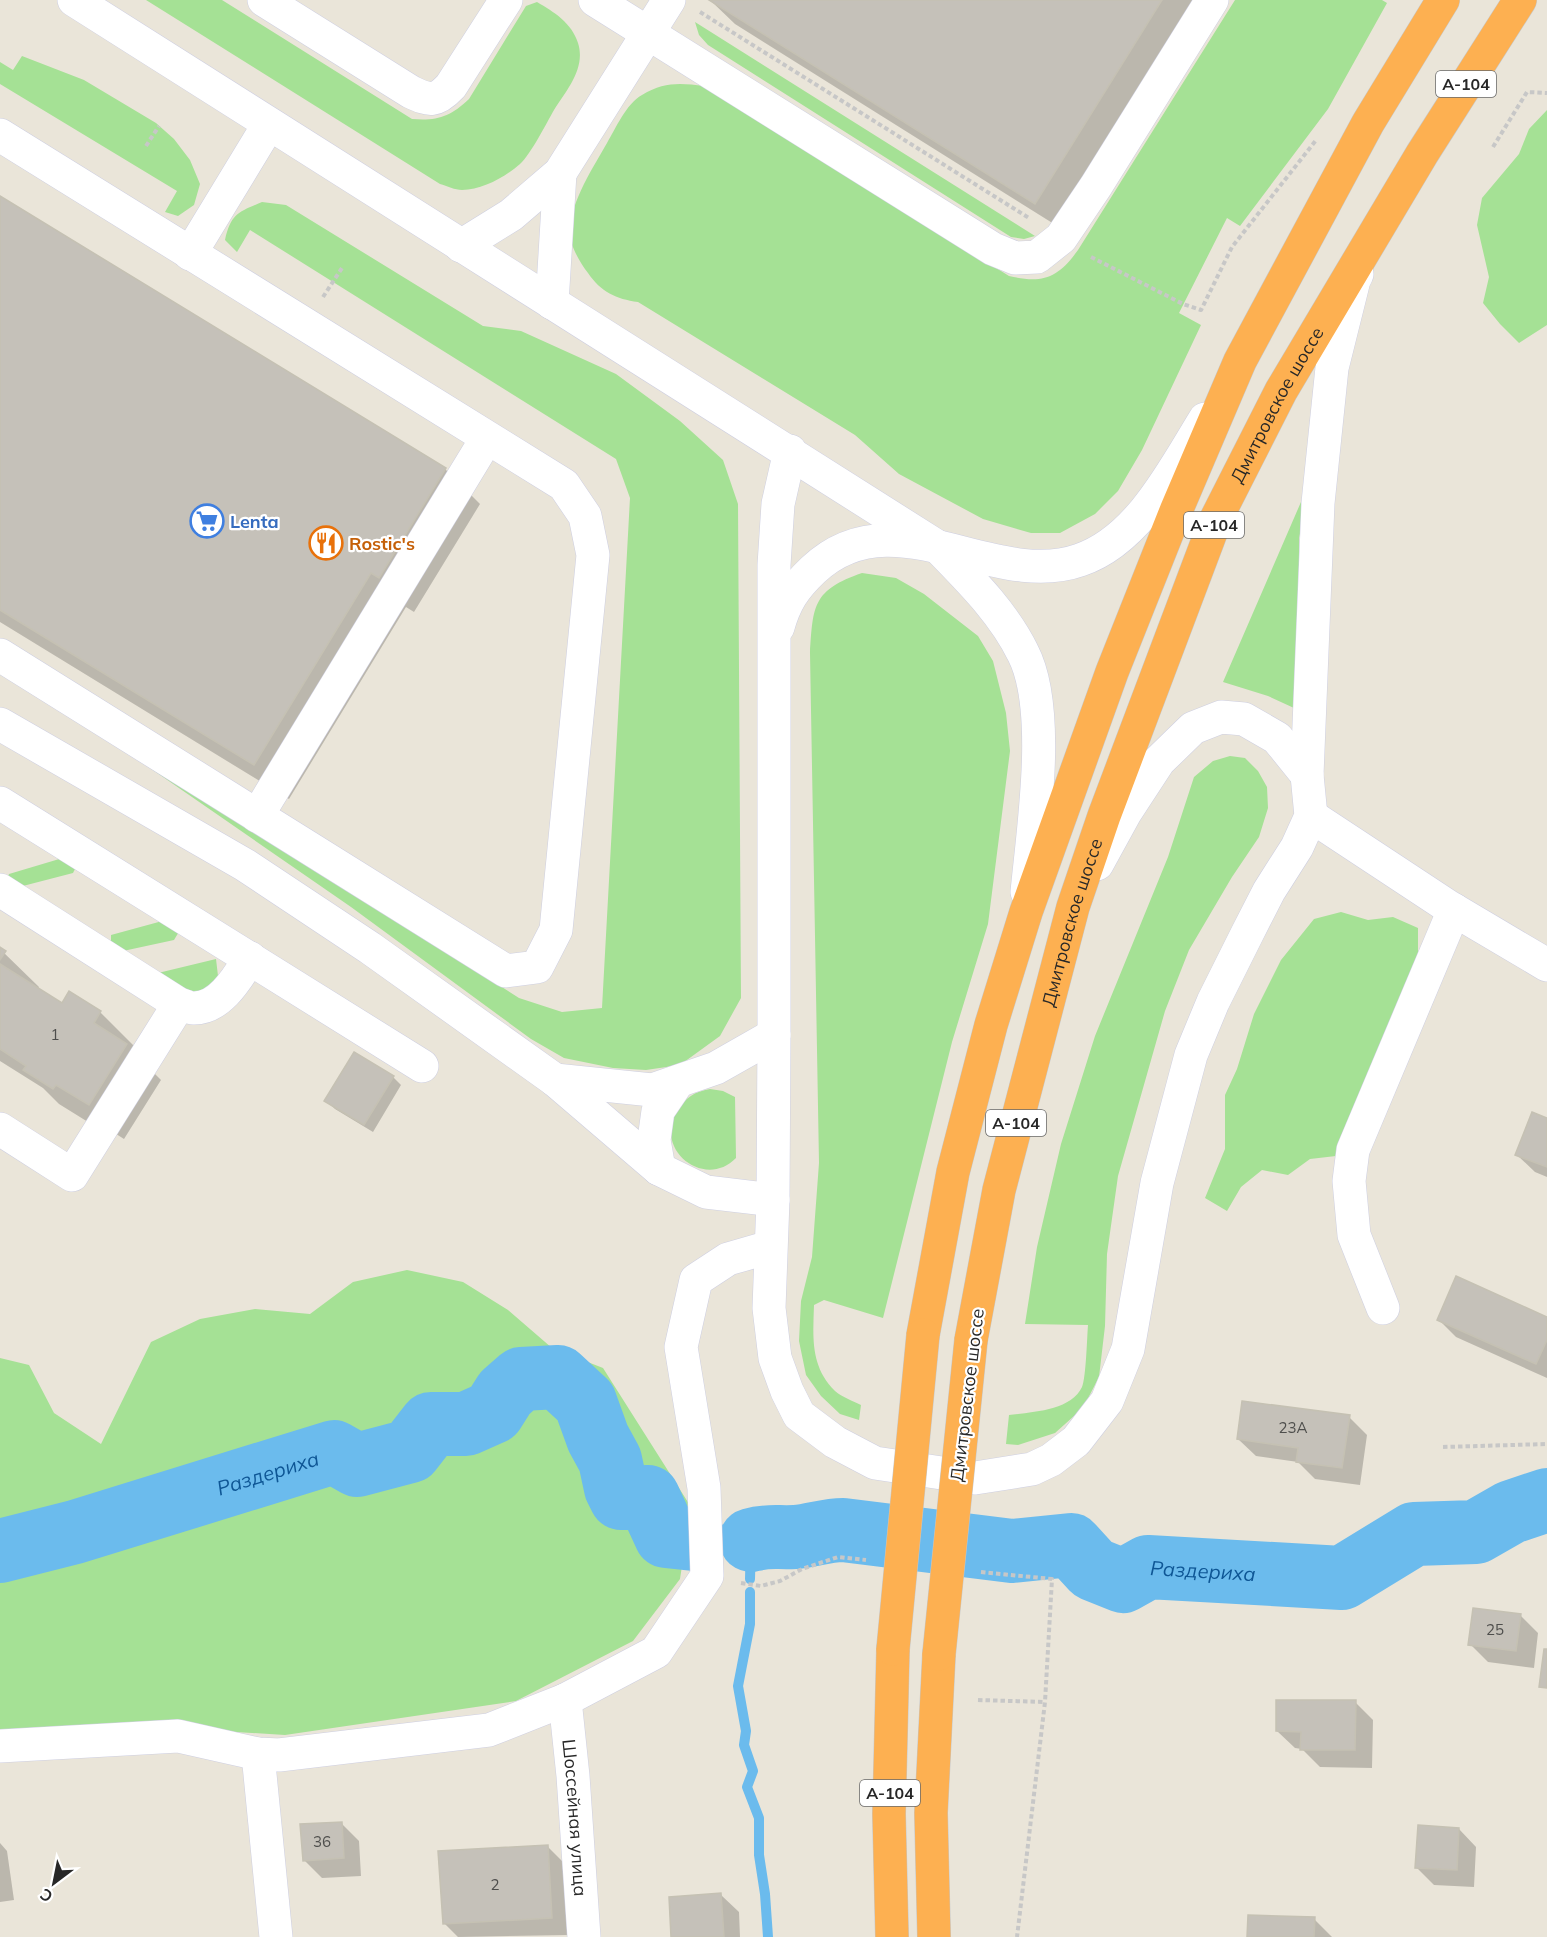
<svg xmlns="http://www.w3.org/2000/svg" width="1547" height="1937" font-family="Mulish,sans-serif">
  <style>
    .green { fill: #a5e195 }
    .shadow { fill: #0003 }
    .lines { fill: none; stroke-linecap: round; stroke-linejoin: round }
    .stream { stroke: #6bbbed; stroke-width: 10 }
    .river { stroke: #6bbbed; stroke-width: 64 }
    .building { fill: #c5c1b9; stroke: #c5c1b3; stroke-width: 1.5 }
    .minor-casing { stroke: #cecfe1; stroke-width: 34 }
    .highway-casing { stroke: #c7c7c7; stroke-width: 34 }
    .path { stroke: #c7c7c7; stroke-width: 4; stroke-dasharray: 4.5 3; stroke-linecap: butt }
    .minor { stroke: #fff; stroke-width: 33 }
    .highway { stroke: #fdb051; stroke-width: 33 }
    .highway-bridge-casing { stroke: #c7c7c7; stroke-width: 34; stroke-linecap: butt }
    .highway-bridge { stroke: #fdb051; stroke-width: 33 }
    .labels { text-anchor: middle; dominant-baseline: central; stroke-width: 4.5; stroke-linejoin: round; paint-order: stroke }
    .number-label { font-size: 15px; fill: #4e4e4c }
    .shield { fill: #fff; stroke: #686868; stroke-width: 1.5 }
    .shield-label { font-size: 16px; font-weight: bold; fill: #272727 }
    .street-label { font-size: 18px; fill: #272727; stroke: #fff }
    .shop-label { font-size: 18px; font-weight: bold; fill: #366cbe; stroke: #fff; text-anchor: start }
    .food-label { font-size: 18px; font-weight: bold; fill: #c56008; stroke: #fff; text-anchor: start }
    .water-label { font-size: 20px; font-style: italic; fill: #0e5695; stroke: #fff }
  </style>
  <rect width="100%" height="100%" fill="#eae5d9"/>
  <path class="green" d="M146,0H222L412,119C437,121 450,117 469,99L526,6L537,2C554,12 572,23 578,43C586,68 567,90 554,110C546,124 531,154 520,164C505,177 482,190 462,190C455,190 447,186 440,184Z
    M1235,0H1382L1387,3L1328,109L1240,226L1227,218L1179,313L1201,325L1142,450L1118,491L1095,514L1060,533H1031L983,519L899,474L855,435L638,302C616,299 601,292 588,273C581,264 574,252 571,241C564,211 593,168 607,143C616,128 626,104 642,95C664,82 679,83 704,86L1009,276C1043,284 1058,278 1078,250Z
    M695,22L1035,236L1024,239L1011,237L708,45L699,35Z
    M22,56L84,80L156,123L174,139L190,160L200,184L194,205L178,216L165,212L177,191L0,84V62L13,70Z
    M1547,110V325L1519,343L1500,324L1483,303L1489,277L1477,225L1482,198L1519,154L1529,129Z
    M262,202L286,205L483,326L521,331L616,374L680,421L723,460L738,504L741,998L720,1036L680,1065L646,1070L613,1068L564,1058L531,1039L351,907L150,768L164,769L519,998L562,1012L602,1008L630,498L616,459L250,230L237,252L225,240C231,213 239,212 262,202Z
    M1304,495L1305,513L1299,538V664L1294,708L1268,696L1223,682Z
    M862,573L896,578L924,594L978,636L993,661L1006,713L1010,751L988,924L952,1042L883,1318L824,1300L814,1305C813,1337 810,1366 835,1391C842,1397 853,1401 861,1405L859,1420L840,1414L821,1396L806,1375L799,1341L801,1301L812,1257L819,1163L810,653C813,605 813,590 862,573Z
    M1230,756L1245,758L1258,771L1267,787L1268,808L1259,837L1232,877L1189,950L1165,1011L1118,1176L1107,1254L1105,1326L1099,1377L1083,1408L1055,1433L1018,1445L1006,1444L1009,1415C1031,1412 1071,1411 1082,1387C1086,1378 1087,1338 1088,1325L1025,1324L1037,1247L1061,1144L1095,1036L1168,857L1194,777L1213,761Z
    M66,857L77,865L73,873L19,887L7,879L9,874Z
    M1341,912L1368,920L1393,917L1418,928V956L1336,1156L1310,1159L1288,1175L1262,1170L1241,1187L1227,1211L1205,1198L1225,1149V1095L1237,1069L1254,1014L1281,960L1314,919Z
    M166,920L180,930L174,940L123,951L111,944V935Z
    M216,959L218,976C197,1006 181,989 158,973Z
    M710,1089L723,1091L735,1097L736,1158C705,1190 653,1150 677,1111C686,1097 694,1092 710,1089Z
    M407,1270L463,1282L508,1310L552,1348L603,1368L691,1507L680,1579L633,1641L516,1701L285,1735L141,1726L0,1738V1358L29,1365L54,1413L101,1444L151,1342L200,1319L255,1309L310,1314L353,1282Z"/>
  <path class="shadow" d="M710,0H1195L1062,229L735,24Z
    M0,197L445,469L480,504L414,612L406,607L289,799L0,622Z
    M0,949L39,987L37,990L62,1005L100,1012L135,1047L132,1051L161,1080L124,1139L91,1118L88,1122L59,1104L43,1088L0,1061Z
    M393,1077L401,1085L373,1132L335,1109L326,1100Z
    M1547,1119V1177L1535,1172L1517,1155Z
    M1547,1318V1378L1456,1337L1438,1319Z
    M1349,1417L1367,1435L1360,1485L1315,1479L1298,1462L1256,1456L1238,1439Z
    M1520,1615L1538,1633L1534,1668L1488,1662L1470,1644Z
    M1355,1702L1373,1720L1372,1768L1320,1767L1302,1749L1295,1748L1277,1731Z
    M341,1823L359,1841L361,1876L322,1878L304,1860Z
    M1459,1829L1476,1847L1474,1887L1434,1885L1416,1867Z
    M0,1843L7,1851L14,1900L0,1902Z
    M547,1846L565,1864L569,1935L458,1937L444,1923Z
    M721,1895L739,1912L740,1937H673Z
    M1314,1919L1332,1937H1248Z"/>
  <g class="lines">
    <path class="stream" d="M750,1579L751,1540
      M750,1592V1624L738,1686L746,1731L744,1745L753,1771L747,1787L759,1818V1855L765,1894L768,1937"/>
    <g class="river">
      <path id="s1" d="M751,1540C769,1535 777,1538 795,1537C811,1536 826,1530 843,1530L1012,1551L1071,1545L1093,1569L1123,1581L1148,1567L1342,1578L1414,1534L1476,1532L1511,1512L1547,1500"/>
      <path id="s2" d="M0,1551L75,1532L334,1452L357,1465L410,1451L431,1424H466L493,1412L505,1393L521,1379L558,1377L585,1402L598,1438L610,1460L616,1488L621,1498L648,1497L666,1536L694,1539"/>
    </g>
  </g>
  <path class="building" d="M709,0H1162L1035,204Z
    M0,196L446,468L379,578L371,573L254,765L0,610Z
    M0,947L6,951L0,960Z
    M0,964L62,1003L69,991L101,1011L94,1023L127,1044L89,1105L56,1085L53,1089L23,1070L26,1066L0,1049Z
    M354,1052L394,1076L364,1125L324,1101Z
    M1532,1112L1547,1118V1167L1515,1155Z
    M1456,1276L1547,1317V1340L1536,1364L1437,1320Z
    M1242,1401L1350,1415L1342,1468L1296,1462L1298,1448L1237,1439Z
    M1473,1608L1521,1614L1516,1651L1468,1645Z
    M1544,1649H1547V1688L1539,1687Z
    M1276,1700H1356L1355,1750H1300L1301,1732L1276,1731Z
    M342,1822L344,1858L303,1861L300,1824Z
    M1418,1825L1459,1828L1457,1870L1415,1868Z
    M548,1845L552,1918L443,1924L438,1851Z
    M721,1893L724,1937H671L669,1897Z
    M1248,1915L1315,1917L1314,1937H1247Z"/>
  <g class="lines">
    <defs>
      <g id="minor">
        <path d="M74,0L938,547C969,579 1003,612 1023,653C1052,709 1033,829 1027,892"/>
        <path d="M264,0L411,92C430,101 436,102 451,86L506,0"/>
        <path d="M595,0L993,249L1015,258L1037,257L1061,238L1096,186L1212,0"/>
        <path d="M0,135L564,485L585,516L593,555L556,930L537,967L506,971L0,655"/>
        <path d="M461,246L511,215L560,173L669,0"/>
        <path d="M190,254L269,124"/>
        <path d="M552,303L560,173"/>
        <path d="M790,451L778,504L774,565V1035L773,1200L769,1308L775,1358L787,1391L799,1415L835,1442L875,1463L975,1478L1032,1469L1051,1460L1076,1441L1107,1401L1128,1349L1157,1183L1191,1055L1213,1002L1248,932L1269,891L1297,847L1311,816L1307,775L1318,503L1332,368L1354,280L1357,274"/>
        <path d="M778,627C785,602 794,588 813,570C893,494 993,591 1080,560C1139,540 1174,469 1205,419"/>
        <path d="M0,724L245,865L370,948L555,1080L659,1169L706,1192L773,1200"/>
        <path d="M0,803L422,1066"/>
        <path d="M257,816L487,438"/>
        <path d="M1311,816L1449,907L1547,965"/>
        <path d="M1097,864L1125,813L1159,761L1193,728L1221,717L1244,719L1277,738L1307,775"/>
        <path d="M0,890L179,1004C183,1005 189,1008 193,1008C220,1009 238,977 250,958"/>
        <path d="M555,1080L652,1090L716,1068L774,1035"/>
        <path d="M0,1129L72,1175L179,1004"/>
        <path d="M659,1169L654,1140L658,1111L677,1083"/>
        <path d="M1383,1308L1354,1235L1349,1181L1353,1150L1454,910"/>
        <path id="s3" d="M565,1700L573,1776L584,1937"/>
        <path d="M0,1746L178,1736L258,1754L279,1755L489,1730L565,1700L656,1652L707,1576L704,1488L681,1347L696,1280L728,1259L770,1247"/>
        <path d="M258,1754L276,1937"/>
      </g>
      <g id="highway">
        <path d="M923,1335L953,1172L991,1025L1026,912L1112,672L1176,511L1240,361L1368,123L1443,0"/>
        <path id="s4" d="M971,1340L999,1190L1073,907L1104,816L1216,519L1281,391L1422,154L1520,0"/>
        <path d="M892,1937L889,1814L893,1649"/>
        <path d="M934,1937L931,1813L939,1654"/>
      </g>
    </defs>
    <use href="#minor" class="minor-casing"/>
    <use href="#highway" class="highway-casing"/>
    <path class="path" d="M700,12L1029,218
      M146,146L159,126
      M1493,147L1527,92L1547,93
      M1091,257L1183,304L1201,310L1232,247L1317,139
      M323,297L342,268
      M1443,1447L1547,1444
      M981,1572L1052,1579L1045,1702L1017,1937
      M741,1583L761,1586L780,1581L802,1569L838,1557L866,1560
      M978,1700L1045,1702"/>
    <use href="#minor" class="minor"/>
    <use href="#highway" class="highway"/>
    <defs>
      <path id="highway-bridge" d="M893,1649L923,1335
        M939,1654L971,1340"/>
    </defs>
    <use href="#highway-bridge" class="highway-bridge-casing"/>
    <use href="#highway-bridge" class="highway-bridge"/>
  </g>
  <defs>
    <symbol id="supermarket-ring" viewBox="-11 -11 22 22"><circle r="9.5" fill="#fff" stroke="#3f7fe0" stroke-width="1.5"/><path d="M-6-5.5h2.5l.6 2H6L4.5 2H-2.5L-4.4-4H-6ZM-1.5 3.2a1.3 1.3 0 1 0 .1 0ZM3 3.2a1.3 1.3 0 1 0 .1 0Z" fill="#3f7fe0"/></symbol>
    <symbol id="restaurant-ring" viewBox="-11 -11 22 22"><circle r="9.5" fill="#fff" stroke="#e8710a" stroke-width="1.5"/><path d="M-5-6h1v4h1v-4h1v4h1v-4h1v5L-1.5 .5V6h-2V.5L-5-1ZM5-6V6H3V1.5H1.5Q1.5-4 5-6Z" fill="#e8710a"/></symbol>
  </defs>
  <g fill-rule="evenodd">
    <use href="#supermarket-ring" x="188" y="502" width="38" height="38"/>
    <use href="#restaurant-ring" x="307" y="524" width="38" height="38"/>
  </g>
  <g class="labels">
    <g class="number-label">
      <text x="55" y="1034">1</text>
      <text x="1293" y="1427">23А</text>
      <text x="1495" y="1629">25</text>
      <text x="322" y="1841">36</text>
      <text x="495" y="1884">2</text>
    </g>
    <g class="shield">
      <rect x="1436" y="71" width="60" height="26" rx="4.5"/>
      <rect x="1184" y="512" width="60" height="26" rx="4.5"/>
      <rect x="986" y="1110" width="60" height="26" rx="4.5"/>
      <rect x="860" y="1780" width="60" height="26" rx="4.5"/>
    </g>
    <g class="shield-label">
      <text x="1466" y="84">А-104</text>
      <text x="1214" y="525">А-104</text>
      <text x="1016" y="1123">А-104</text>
      <text x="890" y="1793">А-104</text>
    </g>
    <g class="street-label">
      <text stroke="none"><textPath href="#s4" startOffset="988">Дмитровское шоссе</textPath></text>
      <text stroke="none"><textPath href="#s4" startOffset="430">Дмитровское шоссе</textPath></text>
      <text transform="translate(967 1395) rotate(-83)">Дмитровское шоссе</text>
      <text stroke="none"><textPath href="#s3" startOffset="118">Шоссейная улица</textPath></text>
    </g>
    <g class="shop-label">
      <text x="230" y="521">Lenta</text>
    </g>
    <g class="food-label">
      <text x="349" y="543">Rostic's</text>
    </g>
    <g class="water-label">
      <text stroke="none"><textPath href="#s2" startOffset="279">Раздериха</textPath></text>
      <text stroke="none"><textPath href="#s1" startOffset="471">Раздериха</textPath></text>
    </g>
  </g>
  <g transform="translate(54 1883) rotate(212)" stroke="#ffffff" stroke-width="4.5" paint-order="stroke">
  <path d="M0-4.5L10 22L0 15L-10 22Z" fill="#272727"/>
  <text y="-9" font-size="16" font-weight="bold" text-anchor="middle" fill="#272727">С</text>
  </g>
</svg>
